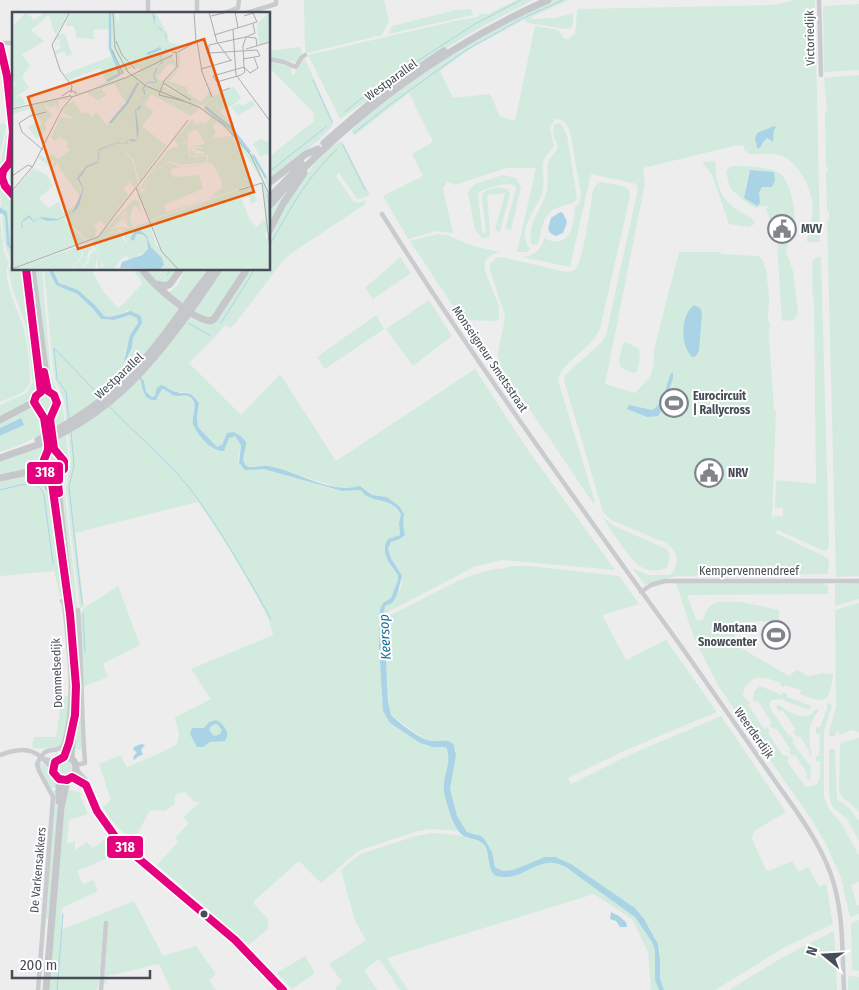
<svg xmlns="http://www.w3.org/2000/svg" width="859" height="990" font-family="'Fira Sans Condensed',sans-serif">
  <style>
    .green { fill: #d2ebde; fill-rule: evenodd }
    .water { fill: #aad4e6; fill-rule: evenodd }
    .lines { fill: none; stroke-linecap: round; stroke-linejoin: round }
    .stream { stroke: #aad4e6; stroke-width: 1 }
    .street { stroke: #c9cbce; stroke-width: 4.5 }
    .secondary { stroke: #caccce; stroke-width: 6 }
    .primary { stroke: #c5c7ca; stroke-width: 7 }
    .primary-bridge { stroke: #c5c7ca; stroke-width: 7 }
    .bus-1-casing { stroke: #fff; stroke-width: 11 }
    .bus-1 { stroke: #e5007d; stroke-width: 8 }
    .bus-dot { fill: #464d57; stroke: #fff; stroke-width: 2 }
    .labels { text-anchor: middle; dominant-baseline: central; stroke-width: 4; stroke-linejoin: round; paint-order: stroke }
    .street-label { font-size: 12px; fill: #464d57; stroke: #fff }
    .poi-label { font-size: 12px; font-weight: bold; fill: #464d57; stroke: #fff; text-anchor: start }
    .water-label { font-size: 14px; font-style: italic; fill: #187198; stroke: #fff }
    .inset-river { fill: none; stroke: #aad4e6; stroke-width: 2.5 }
    .inset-road { fill: none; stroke: #aaadb1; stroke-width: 1 }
    .view { fill: #e8590c; fill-opacity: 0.15; stroke: #e8590c; stroke-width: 2.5 }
    .inset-edge { fill: none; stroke: #464d57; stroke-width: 2.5 }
    .line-badge { stroke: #fff; stroke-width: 2 }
    .badge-label { font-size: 14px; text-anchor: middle; font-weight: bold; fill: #fff }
  </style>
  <rect width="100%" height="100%" fill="#ededed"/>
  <path class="green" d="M304,0H384L389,21L382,35L307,53L305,50Z
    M516,0H533L483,26L438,53L340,119L308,55L459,20L478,17L479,14H489Z
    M550,0H569L531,17L533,19L554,18L573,13V24L571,28L566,29L528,23L524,20L473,47L440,71L453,98L490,94L500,116L515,121L535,26L558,30L565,39H568L575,34L577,12L579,9L774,5L794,0H815L820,242H807C808,231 813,218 813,207C812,189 798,160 779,155C769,152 758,155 749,154L744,150V146L738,145L643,168L645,183L605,384L635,393C652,376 654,374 654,350L679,252H721V254L758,256L762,259L766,269L769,297L768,320L770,324L769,336L774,409L776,412L772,516L774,521V516H783V508H775L776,480L816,484L814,301C811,290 813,273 812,261L817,257H821L829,546L826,551L822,550L778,530L775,533L828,558L829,560L828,574L679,576L671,577L645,585L632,568L648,575H670C681,564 678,551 666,543L611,520L603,512L564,380L565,375L602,342L606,335L638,189L636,188L637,184L591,174L570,267L522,257C534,256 541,250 544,238C569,251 574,226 575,207L579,204L581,195L571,136C569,128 565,118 555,119L550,128L554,146C551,151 544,156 543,162C541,170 545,180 543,190C539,207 515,229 530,249L527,252H517L536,168H506L455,185L447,181L443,188L453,233L436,231L408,239L383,196L423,176L412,154L433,142L409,93L355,135L351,131L365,117L395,94L451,54ZM774,126L776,128L774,132L773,142L768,138L761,146L755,145L757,133Z
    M859,4V70L824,72L823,6Z
    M471,9L473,15L388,34L392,26L456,10Z
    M300,47L302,53L296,62L269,57V51Z
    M305,59L334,124L319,140L269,181V157L314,121L313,112L270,68L271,61L292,67L291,73L294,75L302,60Z
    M859,75V576L836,577L827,219H829V211H827L826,172L828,171V167H826L825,111L827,110L824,78Z
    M5,123L6,127L0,154V124Z
    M558,123L562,125L567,135L577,199C573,204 569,204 563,206C542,211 543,226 538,244L532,245C525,224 543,209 547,190C549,181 546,172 548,163C549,158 556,153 558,147L553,134L554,125Z
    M8,127V159L0,174V164Z
    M342,141L370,195L361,199H357L339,173L336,176L353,201L358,203L366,200L364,205L290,254L282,262L234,325L230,328L225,325L216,336L189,363L241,415L280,374L336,461L475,369L528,450L615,570L502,560L474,567L384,614L385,606C395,600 406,586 400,573C396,564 390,558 388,548L391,542L400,539L405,535L403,523L404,514L387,497L372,495L362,487H337L295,474L259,466L248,467C239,461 243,451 246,442L242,437L234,432L220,447H217L198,427L197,418L199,408L195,397L188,393L173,391L166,387L157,392L155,396L152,397L146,392L144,381L129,365L127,359C132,349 130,345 133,338C136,331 140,325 142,318L127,311L110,317L104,316L95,305L78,291L59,283L52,270V269H91L103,291L118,308L122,305L143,283L132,269H138L156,289L202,323L210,324L249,269H269C269,258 266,244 269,234C273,215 325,144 342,141Z
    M715,161C717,193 723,204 752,218L755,224L748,227L729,224L712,175L702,162Z
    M732,166C744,166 768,167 778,172C790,178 797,214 794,226C793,235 787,243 786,252L793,271L798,312L794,320L782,321L777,244L770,228L769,216L766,210L768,207L762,206L755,208L744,201L730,188L726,172L728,168ZM750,171L763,187L759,192L745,187Z
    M301,173L269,227V208Z
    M503,175L516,178L521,187L511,230L505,229L516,189L515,185C505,182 486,188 478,193L482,231L484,234L486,232L482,198L483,193C489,188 501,186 508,190L510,194L500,232L495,230L505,193L487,195L490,233L489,237L483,239L475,230L468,192L475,184Z
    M600,182L623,186L629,190L630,196L600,329C591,350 564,359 558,380L595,502V503H593L499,364L498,354L505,316L490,270V264L496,258L501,257L566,272L574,271C584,261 590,207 593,191L595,186Z
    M0,188H3L12,199L14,247L10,245L7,212L1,208Z
    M2,213L5,216L7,245L11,250L14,251V262C2,252 4,228 2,213Z
    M0,219L4,252L9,262C0,279 20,312 24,330C28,347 30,365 30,382C27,394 11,397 0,402Z
    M438,234L447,235L473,246L500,252C489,255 483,258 485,271L499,306V319L496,321L462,320L410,241Z
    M400,257L411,273L373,299L365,288Z
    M11,264L14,265V269H34L22,271L27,304L30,311L38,390L30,402L0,419V405L27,393L33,382L26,325L13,291L10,277L8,269Z
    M35,269H41L42,271L51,376L62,401L69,462L64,486L76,595L79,647V709L82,747L80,750L74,748L76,737L60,477L66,470L54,435L53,415L59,405L55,393L51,389Z
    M44,269H48L56,285C81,294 84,300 101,319L114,320L130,315L137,318L138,322C133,334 123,349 124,363L141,381L142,388L146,397L158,398L162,389L172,394L182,395L190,398L195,406L194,427L201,436L215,450H225L227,440L230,436H235L241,445L238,460L240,466L264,469L303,479L325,487L342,491L360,490L368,497L389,502L401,514L399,523L400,535L388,539V561L398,575V580L391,598L383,603L380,609L379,647L381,672L382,702L397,728L426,746L446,747C454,760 444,775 444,790C444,804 452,820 460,831L433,829L418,831L363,849L356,853L321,883L299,861L254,901V904L268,919V929L249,945L157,865L178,842L175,838L189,823L183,817L200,802H194L186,793C177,791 173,796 175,804L165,811L150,810L133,842L111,820L103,807L111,800L99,764L120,755L127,767L158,754L177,744L179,735L175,717L211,699L191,669L273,635C270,619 261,604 253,590C236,559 218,530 198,502L75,533L84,606L80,609L66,488L71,461L64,400L54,377Z
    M145,269H162L159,275L164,269H178L170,280L164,283L154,279Z
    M185,269H211L186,297L198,305L220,269H246L211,318L199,314L169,293L178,285Z
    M429,300L452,336L413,366L386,329Z
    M376,315L384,329L325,369L317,357Z
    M626,342L639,349C641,357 639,363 637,371L633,373L625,370L620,365L619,359L623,344Z
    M45,395L51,397L53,403L48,413H45L39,407L38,402L41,397Z
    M30,408H32L42,422L46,449L39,468L0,476V459L43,447L38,436L20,445L0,452V436L13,431L20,418L0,428V422Z
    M51,447L53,455L60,463L59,468L54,472L49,471L45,465Z
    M27,476L40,479L47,490L62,591L65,598L67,610C72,655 77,702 66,746L71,718L67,621L65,600L60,596L54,571L0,576V482Z
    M603,517L614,526L667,549L670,556L668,566C660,573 646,571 638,565C629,558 609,528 603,517Z
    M508,566H531L619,576L639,604L602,615L626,660L666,640L717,712L624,751L568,778L571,784L629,755L721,716L786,812L754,831L752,839L766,870L769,871L792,861L799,872L808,867L819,887L826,884L833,924L785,947L715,990H664L660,978V951L656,939L639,912L635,908L571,864L538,860L513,870L503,871L495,867L492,852L476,834L467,832L457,816L451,799L450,789L456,749L443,740L429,741L424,739L391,715L389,709L384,617C425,602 462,570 507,568Z
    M825,582V585H828V594L688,595V598L697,621L703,620C705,614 707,607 713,604C726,596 764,607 779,610V620L734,623L735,643L741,648L789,676L797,670L809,676L822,673L833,674C830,702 826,705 800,694L801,690L785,685L784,687L781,686V683L766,678L762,679L760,677C751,679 744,685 743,696L750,703L748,704L764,729L767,727L770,731L768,733L782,754L784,756L787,755L789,759L787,761L800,780H802L805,786L808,787L817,784L820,778V761H816V756H819L820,734H816V727H820L827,708V703H830L832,707L824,731V797L829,809L842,824L859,856V882L851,885L857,906L859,905V914L850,917L841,878L825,842L810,817L719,687L694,638L676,583Z
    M859,582V599L835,606V584Z
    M118,586L140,645L103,664L108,677L83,687L80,614L84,608Z
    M859,603V732L851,730L839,735V732L836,731V735L829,737V731L836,707L835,610Z
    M69,686V703L63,743L57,749L33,748L32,744L34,737H56L62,697L68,696Z
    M760,686L782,695L783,692L787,694V697L812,706L808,710L781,699L772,700L769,704L770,708L788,735H790L794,740L792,742L811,767L810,781L806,777L807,773L795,755L792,756L789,752L791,750L776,728L773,729L770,725L772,723L758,701L755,702L753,699L754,691Z
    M778,705L781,706C785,711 800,718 807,716C811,715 814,711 817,709H819C818,713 815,715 813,719C807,731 810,743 811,755H809V751L800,736L797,737L793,732L796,730L783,711L778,710L776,707Z
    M859,738V812C853,804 842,799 839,792L840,745L843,742Z
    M829,749H835L837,799L849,808L859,821V841L847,819L835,809L831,804L829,793Z
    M56 768a8 8 0 1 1 16 0a8 8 0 1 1-16 0Z
    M39,763H42C50,769 56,778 58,788H50L38,769Z
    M52,790H58V800L49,919L44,918L55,802Z
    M66,790L76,791L82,794L80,796L88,814L69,820L67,844L75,841V850L87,842L93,848L105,839L120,853L77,871L83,884L93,880L98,891L62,908L61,930L134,901L163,956L196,946L216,974L209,980L216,990H171L159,964L107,976L106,982L108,983L107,985L104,983V980L108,922L104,921L98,987L96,990H49Z
    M432,833C446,835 480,833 486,849C489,858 488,868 494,875C507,873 520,871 532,868C540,867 545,861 554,863C564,864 625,907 634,916C640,922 652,940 655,948C658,961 654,976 659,990H649L651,989L648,952L632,919L594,894L387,958L408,990H400L379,959L364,970L377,990H337L335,988L342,982L329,964L366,940L355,921L341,870L360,854L416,836Z
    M859,920V971L852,970L851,923Z
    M834,931L837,990H729L783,957Z
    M305,956L315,973L292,989L277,973Z
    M848,976L859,977V990H848Z"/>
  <path class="water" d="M774,126L776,127L774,131L773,142L767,138L762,144L760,148H757L755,139L757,133Z
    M750,170L774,172L775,180L772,187H762L759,193L760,203L757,206L744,198Z
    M0,207L7,212L10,245L14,247V251L11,250L7,245L5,216L2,213L0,214Z
    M560,212L563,213L567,222L563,233L556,236L550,233L548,229L551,218Z
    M48,269H52L59,283L78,290L95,305L104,316L110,317L131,311L141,316L142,323L133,338L132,347L127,358L129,365L144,381L146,392L152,397L155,396L157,388L161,385C166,386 168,389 173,391C185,396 189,388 199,403L197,418L198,427L217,447L222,445L227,433L234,432L242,437L246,442C247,452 238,459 248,467C255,467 261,466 268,466C298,471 328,494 360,486L372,495L387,497L400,507L404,514L403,523L405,535L400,539L391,542L388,548L391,558L402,576L397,595L392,603L385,606L384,614L388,702L391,715C398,722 419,738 427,740C436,743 447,737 454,745L456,755L450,789L457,816L467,832L481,836L485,840L492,852L495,867L503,871L513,870L545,857H555L571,864L635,908L644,919L658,944L660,959V978L664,990H659L655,980V950L652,942L635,917L567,868C561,865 555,862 548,863C530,865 516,883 494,875C487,867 490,855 485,846C480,839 471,839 464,836C454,831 446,803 444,792C442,776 453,761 446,747H433L420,743L390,723L383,711L379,647L380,609L383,603L391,598L398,580V575L388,561L385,553V545L388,539L400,535L399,523L401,514C391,499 383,503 369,497C365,496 363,492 360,490L342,491L264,469L245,470L239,463L241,445L235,436L229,438L224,451C212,452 197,435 193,424C191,415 199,406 191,398C186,394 182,396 176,396C171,395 167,390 162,389L156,400H152L146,397L142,388L141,381L124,361L130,335L138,323L137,318L130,315L114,320L101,319L92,308L77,294L56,285Z
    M694,305L700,308L702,313L699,351L696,356L692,357C680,345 680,316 694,305Z
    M671,373H673V377L665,406L658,416L647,417L627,409L629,405L652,410C664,404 666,385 671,373Z
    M21,418L24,425L0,436V428Z
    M216,720C224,724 231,733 225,741L210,742L203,747H197L190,734L192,728H204L209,722ZM215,724H217L222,730L220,734L214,736L209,730L210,727Z
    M141,744L145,745L141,750L143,755L139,756L134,760L133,757L137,752L133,750L134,747Z
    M611,912L619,916L626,922L627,927H620L616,921L610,919Z"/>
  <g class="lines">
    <path class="stream" d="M313,80L332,122
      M345,112L368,93L475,24L521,0
      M354,133L388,106L463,52L521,19L563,0
      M343,145L365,190
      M269,172L326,127
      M269,246C291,208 304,181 337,149
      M167,275L171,269
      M188,323L211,336
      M221,323L255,269
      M109,406C138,437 173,464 197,498C225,537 248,578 271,619
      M69,420L66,392L57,379L54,348L100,396
      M71,431L74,465L69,487L82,604
      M0,490C15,487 38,476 44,495L53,564
      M83,613L85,652
      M57,990L63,914"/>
    <path class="street" d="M819,0L821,75
      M148,14V0
      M197,14V0
      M221,14L238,8L239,0
      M243,14L276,4V0
      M0,43H14
      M269,59L284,62L296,67L301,58L305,55
      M382,214C476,364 580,506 683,649C713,692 743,735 773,778C793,807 817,837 830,872C844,909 842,951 844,990
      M641,592L651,585L665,581H859
      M0,755C15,750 28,746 41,757C46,761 48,765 53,769
      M43,759L55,761
      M75,765L85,763C81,712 82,661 78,610
      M38,990L53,797L39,771L37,764C48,742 50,756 63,746C77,701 69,651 64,604L62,601
      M101,990L106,923"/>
    <path class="secondary" d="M0,46L7,76L13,124L11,149L14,161
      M76,770L84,779L97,811L119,842L235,940L285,990
      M72,777L86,785"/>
    <path class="primary" d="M324,143L381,94L444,51
      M11,149L10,162L3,171L2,178L5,186L14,196
      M269,183L306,154L318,149
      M269,198L302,164
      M269,206C345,119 442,47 548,0
      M269,231L283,204L304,173
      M26,269L41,392
      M32,269L48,391
      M142,269C152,284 192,319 210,321L214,319L247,269
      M156,284L166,286L170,284L181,269
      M192,296L213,269
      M198,300L219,269
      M43,391L51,393L55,397L57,403L50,416L53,446L56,451L63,459L65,465L61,472L55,476L46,474L41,466C41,458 48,455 48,447C48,439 47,427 44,420C41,410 22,401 43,391Z
      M0,420L34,402
      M0,458L40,444
      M30,474L44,480L51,491
      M57,475C63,544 73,613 76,682C77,708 72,733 71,759
      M51,476L63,574
      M0,478L42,469
      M52 768a12 12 0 1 1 24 0a12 12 0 1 1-24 0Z
      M64,757L71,736
      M59,779V801
      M46,990L61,808L67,780"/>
    <path class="primary-bridge" d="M38,440C112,402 146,364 192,296
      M40,444C113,412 153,364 198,300"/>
    <defs>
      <path id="bus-1" d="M0,46L7,76L13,132L10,162L3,171L2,178L5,186L14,196
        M26,269L41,392L36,396L34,402L44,418L48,444V450L41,467L45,473L51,476L70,614L76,686L75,715L69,743L64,757L55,762L53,772L59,779L67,780L72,777L86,785L97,811L119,842L235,940L283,990
        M44,372L48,391L54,395L57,403L50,419L54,449L64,461V469L57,475L59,493"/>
    </defs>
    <use href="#bus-1" class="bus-1-casing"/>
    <use href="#bus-1" class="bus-1"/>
  </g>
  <defs>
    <symbol id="civic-ring" viewBox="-11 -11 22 22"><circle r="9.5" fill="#fff" stroke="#80858c" stroke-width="1.5"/><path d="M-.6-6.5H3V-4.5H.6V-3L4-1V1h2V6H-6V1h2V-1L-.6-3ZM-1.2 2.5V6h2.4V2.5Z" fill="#80858c"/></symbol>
    <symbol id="stadium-ring" viewBox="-11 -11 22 22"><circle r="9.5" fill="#fff" stroke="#80858c" stroke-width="1.5"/><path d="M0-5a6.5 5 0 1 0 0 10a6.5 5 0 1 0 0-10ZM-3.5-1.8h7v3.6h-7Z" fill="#80858c"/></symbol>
  </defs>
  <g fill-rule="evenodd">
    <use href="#civic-ring" x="766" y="213" width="32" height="32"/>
    <use href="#stadium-ring" x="658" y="387" width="32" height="32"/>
    <use href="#civic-ring" x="693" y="457" width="32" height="32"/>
    <use href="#stadium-ring" x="760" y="619" width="32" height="32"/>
  </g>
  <circle class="bus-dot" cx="204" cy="914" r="4.5"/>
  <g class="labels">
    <g class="street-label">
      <text transform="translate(810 38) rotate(-91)">Victoriedijk</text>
      <text transform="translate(391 80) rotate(-36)">Westparallel</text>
      <text transform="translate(490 359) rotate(56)">Monseigneur Smetsstraat</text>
      <text transform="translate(119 376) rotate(-43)">Westparallel</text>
      <text x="749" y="571">Kempervennendreef</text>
      <text transform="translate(57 673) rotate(-92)">Dommelsedijk</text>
      <text transform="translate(754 733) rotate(55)">Weerderdijk</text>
      <text transform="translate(38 870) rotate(-85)">De Varkensakkers</text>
    </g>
    <g class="poi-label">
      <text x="801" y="229">MVV</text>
      <text x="693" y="396">Eurocircuit<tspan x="693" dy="14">| Rallycross</tspan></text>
      <text x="728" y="473">NRV</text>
      <text x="757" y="628" text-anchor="end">Montana<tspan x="757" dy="14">Snowcenter</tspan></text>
    </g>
    <g class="water-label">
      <text transform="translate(385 637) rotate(-93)">Keersop</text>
    </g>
  </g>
  <g transform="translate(12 12)">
    <rect width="258" height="258" fill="#ededed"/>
    <path d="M14,0L22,8L33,0L37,3L19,18L32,29L10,43L18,53L10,65L17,76L3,85L9,84L14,92L0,96V76L4,72L0,68V15ZM36,0H58L44,22L42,20ZM59,0H101L102,23V0L107,11V0H143L156,23L157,30L171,35L159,37L149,45L159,42L165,53L151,70L147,84L150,74L174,85L151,72L165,57L166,50L164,43L168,39V55L157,69L174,75L176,81L189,90L198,79L196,71L201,84L222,75L229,86L235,82L220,94L208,98L243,145L257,170V178L250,159L243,148L257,180V217L253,221L254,226L257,225V257H162L149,241L142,226L152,242L138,209L226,178L242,219L238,206L244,216L252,207L254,210L250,168L220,123L241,172L197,187L210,175L209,167L200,151L159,157V163L163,165L187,163L191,177L152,193L154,200L194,188L138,208L126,176L128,173L129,180L134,179L135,166L133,178L129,175L135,164L157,150L168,155L196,151V143L178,144L177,135L183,142H190L193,141L180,136H190L191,135H178L193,132L185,117L176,121V131L173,129L169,132L175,130L177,145L194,144L195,150L169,153L157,149L137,162L157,137L167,134L162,128L180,107L185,113L189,110L192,112L199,106L189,97L208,110L190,96L199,101L191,95L201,84L190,94L183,91L188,95L179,91L187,96L179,104L139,82L133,94L142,99L130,114L154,133L127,170L122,149L108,134L121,150L126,171L122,176L118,170L111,177L117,183L107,196L86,174L107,197L93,214L88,209L82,214L85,218L83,225L76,229L56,210L53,204L63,199L67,194L72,179L71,174L67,166L71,162L74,156L86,151L88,138L103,131L87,137L84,151L78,152L71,157L69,151L70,161L65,166L71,176L68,186L66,193L63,198L52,203L51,200L65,193L68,185L45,152L35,161L43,150L41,148L37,154L26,146L28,143L34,147L40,142L46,147L58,138L54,135L56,130L47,125L43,129L39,126L48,105L62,107L50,100L55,92L62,89L69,101L75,100L80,105L84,100L95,113L115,92L102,72L89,77L95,82L86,89L75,81L62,84L83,78L110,65L114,66L129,57L122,55L111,61L104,49L108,64L88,75L73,80L62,82V76L65,80H75L94,70L88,56L57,68L53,62L100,44L98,17L81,18L82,27L65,26L62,14H53ZM162,51V57L150,69L145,66L155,53ZM205,110L219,122V124L201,126L204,120L201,114ZM257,1L258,29L247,33L245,12ZM46,22H53L60,42L55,45L52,39L44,43L43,39L49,36L48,32L41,33L50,29L42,27ZM56,85L57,87L53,91L56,88H46L48,98L42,92L40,96L31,92L40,103L32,112L35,117L24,127L16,115L23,111L26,116L30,111L24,103L35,99L20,102L19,97L0,102V98ZM240,88L243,93L226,104L220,95L227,91L231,94ZM248,127L257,130V142L248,144L241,132ZM21,156L35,163L41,174L27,186L36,196L47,190L54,210L75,230L0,257V221L10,218L11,216L10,210L18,204L9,210L10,217L0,220V181ZM239,174L245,189L239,192L237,184L230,186L227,178ZM128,181L137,208L126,184L122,187L127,189L129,201L124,194L121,195L118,207L121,215L132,211L135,214L133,211L137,210L144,233L161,257H148L152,253L150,246L139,235L135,224L128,218L121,222L129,219L135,226L136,238L118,248L114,244L109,247L102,257H91V253L97,249L91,252L83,237L97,222L107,218L101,222L109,220L112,229L115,231L109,217L120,215L115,214V201L112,200L107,205L114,202V213L112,205L99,217L110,215L115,216H110L98,220L89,230L81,232L85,233L83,236L78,232ZM77,232L81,237L77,239L74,248L82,238L89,247L90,257H86L85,246L83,257H71L77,249L79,242L70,257H61L71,243L69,235ZM68,234L70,243L60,257H2Z" fill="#d2ebde" fill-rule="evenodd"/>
    <path d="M140,0L143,4V13L149,17L151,20L154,22L155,33L152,35L155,38L156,40L149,44L151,51L145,54V58L142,64L145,69L144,71H135L133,75L131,77L133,78V85L125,92L129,94L128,97L124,98L127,119L125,128L121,130L117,128L114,132H111L105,131L88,138L86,151L74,156L71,162L67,166L72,177L67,194L63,199L46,208L35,209L28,206L22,210L16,205L15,207L10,210L11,216L0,221L10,217L9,210L17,203L22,209L29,205L46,207L61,199L71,177L65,166L74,154L85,150L87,137L106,130L112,132L118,127L125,128L123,98L128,94L125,92L133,84L130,77L135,70H144L141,64L145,54L150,50L148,44L155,40L152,35L155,33L153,22L143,13ZM128,218L135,224L139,235L150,246L152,253L148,257L108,256L110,250L130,243L136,237L135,226L130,222H124L122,229L118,227L122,220Z" fill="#aad4e6"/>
    <path class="inset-river" d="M135,42L149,36M95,69L108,62L98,36V0M193,95L219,116L238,140M98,111L115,91L126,71M241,143L254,166"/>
    <path class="inset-road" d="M58,0L40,33L48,58L60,74L59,81M101,0L103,36L116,60L134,74L187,95L212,113L238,142L258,184M197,0L205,30L219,49M223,0L226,16M199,4L216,0M241,12L243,21L234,25L231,34L232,55L238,61L246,56L242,45M221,18L224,63L258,109M202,23L245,10L241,1L232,4M104,29L110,43L123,57M185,29L190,60L200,85M234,37L258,30M100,38L111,62M160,41L164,40L165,55L152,69L147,83L172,89M164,41L184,30L182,0M231,47L248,44L245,38L197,41V33L234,25L244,26L245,34M232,55L233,60L229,63L205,70L201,64ZM189,57L220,48M204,62L210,79L218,76M151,71L179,88M57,83L60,85L113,66L161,43M50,84L59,78L65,82M0,97L58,84M31,138L10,120L7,111L18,104L34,100M0,164L16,153L21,155M124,176L150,240L166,257M227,178L250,171L258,237M0,179L21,154L50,97L60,85M256,182L258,220M0,257L86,225L176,108"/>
    <path class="view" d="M192,27L242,180L66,237L16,85Z"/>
    <rect width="258" height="258" class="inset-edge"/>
  </g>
  <g class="line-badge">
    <rect x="26" y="461" width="38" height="24" rx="5" fill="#e5007d"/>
    <rect x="106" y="835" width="38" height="24" rx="5" fill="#e5007d"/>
  </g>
  <g class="badge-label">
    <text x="45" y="477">318</text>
    <text x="125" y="852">318</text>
  </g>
  <g transform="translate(824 955) rotate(288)" stroke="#ffffff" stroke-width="4" paint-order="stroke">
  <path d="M0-4L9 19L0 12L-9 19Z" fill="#464d57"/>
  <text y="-8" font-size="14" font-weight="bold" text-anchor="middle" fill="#464d57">N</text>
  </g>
  <path d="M12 970v8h138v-8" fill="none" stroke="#464d57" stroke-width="2.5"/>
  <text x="20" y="970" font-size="15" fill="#464d57" stroke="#ffffff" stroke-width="4" paint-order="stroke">200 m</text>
</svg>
